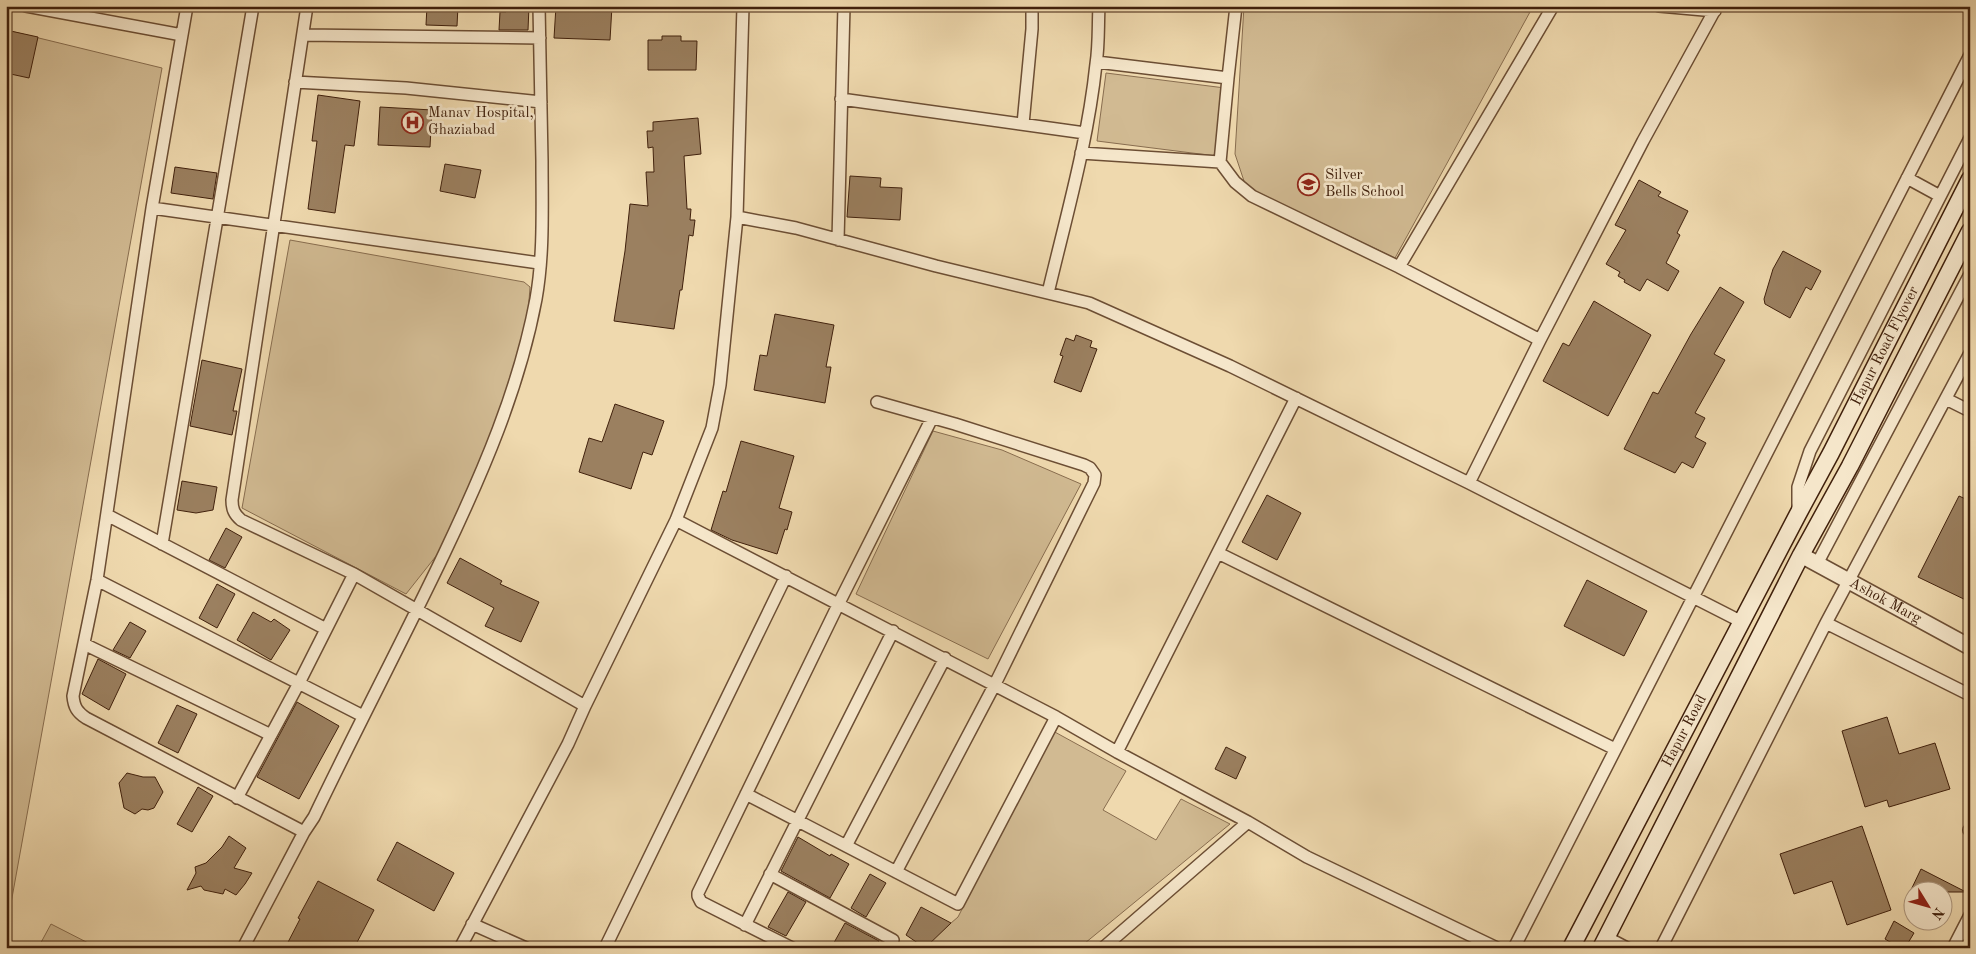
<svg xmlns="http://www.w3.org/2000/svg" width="1976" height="954" font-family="'Old Standard TT',serif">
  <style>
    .green { fill: #d1ba92; stroke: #886d4f }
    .building { fill: #9b8060; stroke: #40200c }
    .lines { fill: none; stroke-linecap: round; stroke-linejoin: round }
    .minor-casing { stroke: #6c4e34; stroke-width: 14 }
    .tertiary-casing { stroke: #6c4e34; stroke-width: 18 }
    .secondary-casing { stroke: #40200c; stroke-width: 19 }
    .minor { stroke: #f5e6ca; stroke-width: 11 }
    .tertiary { stroke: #f5e6ca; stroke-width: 15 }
    .secondary { stroke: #f5e6ca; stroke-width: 16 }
    .labels { text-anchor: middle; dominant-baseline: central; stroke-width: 5; stroke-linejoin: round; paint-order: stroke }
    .poi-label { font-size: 15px; fill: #40200c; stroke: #f5e6ca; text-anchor: start }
    .street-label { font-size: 15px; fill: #40200c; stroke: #f5e6ca }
  </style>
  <rect width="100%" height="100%" fill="#efd9ae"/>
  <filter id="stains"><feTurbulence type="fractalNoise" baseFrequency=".004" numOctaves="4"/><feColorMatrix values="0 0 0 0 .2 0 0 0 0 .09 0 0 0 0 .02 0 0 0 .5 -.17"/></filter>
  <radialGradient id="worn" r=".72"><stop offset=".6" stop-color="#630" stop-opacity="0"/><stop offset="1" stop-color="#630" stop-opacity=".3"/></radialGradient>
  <path class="green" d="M1244,6H1435L1530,12L1395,258L1246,187L1235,154Z
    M6,30L162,68L6,931Z
    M1106,73L1225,88L1216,156L1097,141Z
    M290,240L524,282L530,287L526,342L502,423L440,551L406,594L242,508Z
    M933,431L1002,450L1081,484L988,659L856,594Z
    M1053,731L1126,771L1103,810L1156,840L1181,799L1230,824L1079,948H922L958,917Z
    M51,924L98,948H38Z"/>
  <path class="building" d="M427,6H458L457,26L426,25Z
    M507,6H529L528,30H499L500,12H506Z
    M556,6H612L610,40L554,38Z
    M6,30L38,37L29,78L6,73Z
    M662,36H681V41H697L696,70H648V40H662Z
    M318,95L360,101L354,146L345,145L335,213L308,209L317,141H312Z
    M380,107L432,110L430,147L378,145Z
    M698,118L701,154L684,156L687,209H691L690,220H695L693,236L689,235L682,290H680L674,329L614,321L625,251L630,204L648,206L646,172H654L653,147L648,148L647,131H653V122Z
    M445,164L481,170L475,198L440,191Z
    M175,167L217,173L213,199L171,193Z
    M850,176L881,178L880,187L902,188L900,220L847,217Z
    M1639,180L1661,192L1658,196L1688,211L1677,233L1680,235L1666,263L1679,271L1668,291L1647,279L1640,291L1624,282L1625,280L1618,276L1620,272L1606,264L1626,230L1615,225Z
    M1783,251L1821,271L1811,290L1806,287L1790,318L1765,304L1764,299L1773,269Z
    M1720,287L1744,302L1714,354L1725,360L1695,413L1705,418L1695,437L1706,443L1693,468L1682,462L1675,473L1624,449L1653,392L1658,394L1691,334Z
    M1594,301L1651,335L1608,416L1543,381L1563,343L1569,346Z
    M775,314L834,325L826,367H831L825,403L754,390L760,355L767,356Z
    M1076,335L1092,341L1090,347L1097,349L1081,392L1054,382L1063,356L1060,355L1066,338L1074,341Z
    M202,360L242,369L233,411H237L232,435L190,426Z
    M615,404L664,421L652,455L643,452L631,489L579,472L589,438L602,442Z
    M741,441L794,456L779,508L792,512L787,530L785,529L777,554L732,540L711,530L723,491L726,492Z
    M182,481L217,487L213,510L196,513L177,510Z
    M1267,495L1301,513L1277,560L1242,542Z
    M1959,496L1970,501V602L1918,577Z
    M226,528L242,537L225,568L209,560Z
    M460,558L502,581L500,584L539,602L521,642L485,626L494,608L447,583Z
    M1587,580L1647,611L1624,656L1564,626Z
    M217,584L235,594L217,628L199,618Z
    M253,612L271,622L274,619L290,630L271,660L237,640Z
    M130,622L146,631L130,658L113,650Z
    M98,659L126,674L109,710L82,694Z
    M297,702L339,726L299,799L257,777Z
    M177,705L197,714L178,753L158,743Z
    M1887,717L1899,754L1935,743L1950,789L1889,807L1887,800L1865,807L1842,731Z
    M1226,747L1246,757L1236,779L1215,769Z
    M127,773L143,777H155L163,792L154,808L148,810L142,809L135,814L124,808L119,783Z
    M198,787L213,796L192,832L177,824Z
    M1862,826L1891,910L1847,925L1832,881L1794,894L1780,854Z
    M229,836L246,848L234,868L252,873L245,884L236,895L225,889L223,894L204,890L201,886L187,890L196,873L195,867L206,863L222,847Z
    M798,837L830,856L831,854L849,864L830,898L781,871Z
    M397,842L454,873L434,911L377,880Z
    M1921,869L1966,892H1910Z
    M870,874L886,883L866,917L851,908Z
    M318,881L374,910L354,948H285L300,919L298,918Z
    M788,892L806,902L786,936L768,927Z
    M921,907L951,923L925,948L906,935Z
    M1894,921L1914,933L1905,948H1900L1885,939Z
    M845,923L879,941L875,948H831Z"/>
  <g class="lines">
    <defs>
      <path id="minor" d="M26,6L182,35
        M187,6L152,208L97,580L73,696C74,707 77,712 86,718L304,832L314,817C356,729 402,642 444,554C483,472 519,389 536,299C544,254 542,207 542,161C541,110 540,58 539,6
        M307,6L232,500C232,509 234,514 241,520L354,574L585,706
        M1659,6L1715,11
        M303,35L540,38
        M1097,62L1228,78L1220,162
        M1228,78L1236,6
        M295,82L406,88L541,102
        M841,99L1085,133
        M1023,124L1032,29V6
        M1081,153L1220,162L1235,182L1252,196L1399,267L1540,340
        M1907,178L1940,196
        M152,208L539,263
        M737,217L796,228L936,266L1089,303L1230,366L1469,483L1742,622
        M838,240L844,6
        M1399,267L1553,6
        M1048,293C1066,217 1088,141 1096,64C1099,45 1098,25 1099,6
        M1946,399L1970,411
        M877,402L955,424L1084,465L1090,468L1095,475L1094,483L995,684L896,872
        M1469,483L1540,340L1643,141L1717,6
        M1798,511V487L1810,451L1970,138
        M107,515L326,629
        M676,520L1056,717L1117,752L1248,822L1307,857L1497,948
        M162,544L253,6
        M1218,553L1615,749
        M1817,564L1970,274
        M97,580L363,716
        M1826,623L1970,695
        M84,644L271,735
        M1117,752L1296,398
        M746,794L958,904L1056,717
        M237,798L299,683L354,574
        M1969,830H1970
        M846,846L945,658
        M770,874L893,940
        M472,924L526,948
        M745,925L893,631
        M1606,937L1627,948
        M243,948L304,832
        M460,948L568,744L585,706L676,520L712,428L720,385L737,217L743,6
        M605,948L786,576
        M792,948L701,902L698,896V893L839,603L932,418
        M1103,948L1248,822
        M1514,948L1970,55
        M1661,948L1826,623L1970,353
        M1953,948L1970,915"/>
      <g id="tertiary">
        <path id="s1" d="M1801,555L1970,647"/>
      </g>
      <g id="secondary">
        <path id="s2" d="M1571,948L1798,514L1831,453L1970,179"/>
        <path d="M1601,948L1801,555L1850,466L1970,231"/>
      </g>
    </defs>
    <use href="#minor" class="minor-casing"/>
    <use href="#tertiary" class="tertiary-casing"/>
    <use href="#secondary" class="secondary-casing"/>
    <use href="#minor" class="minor"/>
    <use href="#tertiary" class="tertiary"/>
    <use href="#secondary" class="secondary"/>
  </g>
  <defs>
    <symbol id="hospital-ring" viewBox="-11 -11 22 22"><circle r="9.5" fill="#f5e6ca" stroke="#8f2418" stroke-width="1.5"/><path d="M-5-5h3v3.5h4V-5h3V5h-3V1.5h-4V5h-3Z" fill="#8f2418"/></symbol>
    <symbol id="school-ring" viewBox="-11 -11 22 22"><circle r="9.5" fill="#f5e6ca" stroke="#8f2418" stroke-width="1.5"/><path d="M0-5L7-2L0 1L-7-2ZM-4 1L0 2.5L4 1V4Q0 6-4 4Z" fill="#8f2418"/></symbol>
  </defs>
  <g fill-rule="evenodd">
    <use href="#hospital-ring" x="400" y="110" width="25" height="25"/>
    <use href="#school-ring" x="1296" y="172" width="25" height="25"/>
  </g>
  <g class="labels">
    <g class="poi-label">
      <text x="428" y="113">Manav Hospital,<tspan x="428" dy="17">Ghaziabad</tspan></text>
      <text x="1325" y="175">Silver<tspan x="1325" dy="17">Bells School</tspan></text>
    </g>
    <g class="street-label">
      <text stroke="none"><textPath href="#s2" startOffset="679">Hapur Road Flyover</textPath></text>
      <text stroke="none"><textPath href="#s1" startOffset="96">Ashok Marg</textPath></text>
      <text stroke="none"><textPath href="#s2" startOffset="245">Hapur Road</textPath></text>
    </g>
  </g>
  <rect width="1976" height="954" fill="none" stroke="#efd9ae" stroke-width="25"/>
  <rect x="8" y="8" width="1961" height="939" fill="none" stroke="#40200c" stroke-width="2.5"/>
  <rect x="12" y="12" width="1951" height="929" fill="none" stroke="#40200c"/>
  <g transform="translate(1928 906) rotate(127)"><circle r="24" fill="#f5e6ca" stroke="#ad977e"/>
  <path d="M0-4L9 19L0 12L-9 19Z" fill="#8f2418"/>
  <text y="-8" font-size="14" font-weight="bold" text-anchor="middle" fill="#40200c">N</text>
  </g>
  <rect width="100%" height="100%" filter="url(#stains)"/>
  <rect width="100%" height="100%" fill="url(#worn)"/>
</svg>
